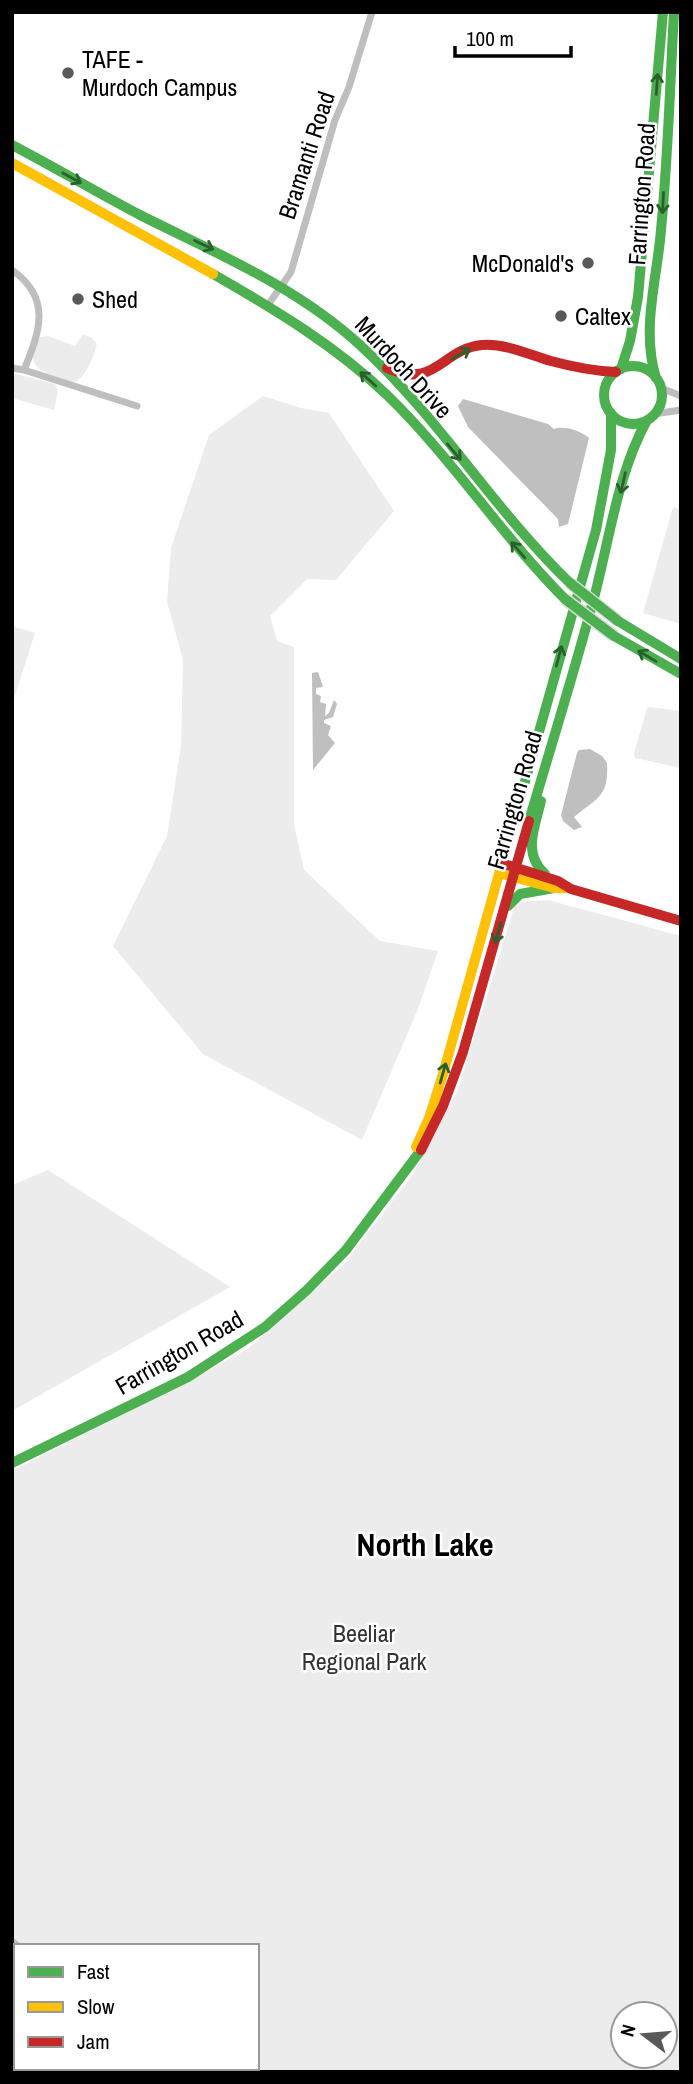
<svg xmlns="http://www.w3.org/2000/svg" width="693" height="2084" font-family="'Archivo Narrow',sans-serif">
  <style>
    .green { fill: #ececec; fill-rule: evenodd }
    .water { fill: #bfbfbf }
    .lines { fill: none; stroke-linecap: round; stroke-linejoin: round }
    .street { stroke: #bebebe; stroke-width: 7 }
    .fast { stroke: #4caf50; stroke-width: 10 }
    .slow { stroke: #ffc107; stroke-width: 10 }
    .jam { stroke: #c62828; stroke-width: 10 }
    .fast-bridge-casing { stroke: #dbdbdb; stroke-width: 13; stroke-linecap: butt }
    .fast-bridge { stroke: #4caf50; stroke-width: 10 }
    .oneway { stroke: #2a602c }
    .poi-dot { fill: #595959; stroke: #fff; stroke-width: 2.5 }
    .labels { text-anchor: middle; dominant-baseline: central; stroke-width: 5; stroke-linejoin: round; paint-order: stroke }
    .poi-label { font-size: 24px; fill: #000; stroke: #fff; text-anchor: start }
    .street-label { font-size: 24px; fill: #000; stroke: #fff }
    .park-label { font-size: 24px; fill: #333; stroke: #fff }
    .district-label { font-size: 32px; font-weight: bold; fill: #000; stroke: #fff }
  </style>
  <rect width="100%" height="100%" fill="#fff"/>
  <path class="green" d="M83,334L92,338L97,344C93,356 89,371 79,379C71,385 65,381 57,378C35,370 25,360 40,337L48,336L75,346Z
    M16,374L55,384L58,391L54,410L12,398V375Z
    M263,396L301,408L329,413L394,511L336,580L307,579L270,616L277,641L294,647V824L304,870L380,941L438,951L418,1009L362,1140L203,1054L113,946L167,836L181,746L183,660L167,602L171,548L209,435Z
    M673,507L681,509V624L643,613Z
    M12,626L35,633L12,705Z
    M650,707L681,711V768L635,758L634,753L647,708Z
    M548,900L681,936V2072H12V1471L193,1379L249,1348L344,1264L413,1174L457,1092L516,902ZM16,1946H257V2068H16ZM623,2014H665V2056H623Z
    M48,1170L230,1287L12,1411V1185Z"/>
  <path class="water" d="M463,399L548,424L554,429C563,425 582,431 589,438L568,524L559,527L558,519L468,427L458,406Z
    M318,672L323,687L316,688V694L321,696L320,702L326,704L325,716L329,713L334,700L337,704L333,717L324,720V723L331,726L328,735L335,743L313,770L312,673Z
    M590,749L602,756L607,763C609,798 596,798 574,817L582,827L574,830L563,821L561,815L577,753L579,750Z
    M12,1937L24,1946H16V2068H130L131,2072H12Z"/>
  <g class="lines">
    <path class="street" d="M12,270C52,298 40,331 24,370L12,368
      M268,305L291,272L335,120L349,87L372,12
      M24,370L137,406
      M661,388L681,396
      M654,414L681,410"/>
    <path class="fast" d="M12,145C56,168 98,193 142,216C218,254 297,287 360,345C438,416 493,509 570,583
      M213,274C274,309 336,346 387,395C452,458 501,535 565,599
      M604 395a29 29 0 1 1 58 0a29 29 0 1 1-58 0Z
      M621,369L630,341L638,297L663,12
      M656,378C641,329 657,280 661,230C668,158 670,85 674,12
      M618,621L681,659
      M614,636L681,674
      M541,801C535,827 522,853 545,874
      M529,821C551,746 575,670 595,594C610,536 618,473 647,420
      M502,863L596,530L611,450V413
      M508,906L520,894L554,888
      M12,1463L188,1377L265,1327L307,1290L346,1250L421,1150"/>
    <path class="slow" d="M12,163L213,274
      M499,873L554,888H567
      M416,1147L429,1118L443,1074L502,863"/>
    <path class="jam" d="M387,368C436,390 441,349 482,345C505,343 530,355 551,361C573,367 594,371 616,372
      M501,863L558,881L571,889L681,921
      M421,1150L443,1106L463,1052L529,821"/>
    <defs>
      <path id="fast-bridge" d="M570,583L618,621
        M565,599L614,636"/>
    </defs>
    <use href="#fast-bridge" class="fast-bridge-casing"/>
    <use href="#fast-bridge" class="fast-bridge"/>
  </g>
  <defs><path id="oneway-shaft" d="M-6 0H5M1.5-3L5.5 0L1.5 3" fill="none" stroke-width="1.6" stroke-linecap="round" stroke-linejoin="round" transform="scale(1.75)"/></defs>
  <g class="oneway">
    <use href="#oneway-shaft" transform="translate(657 84) rotate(-86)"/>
    <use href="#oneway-shaft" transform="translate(72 178) rotate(29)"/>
    <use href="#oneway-shaft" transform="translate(663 203) rotate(93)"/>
    <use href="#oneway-shaft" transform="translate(204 245) rotate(26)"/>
    <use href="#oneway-shaft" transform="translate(461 354) rotate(-30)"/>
    <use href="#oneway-shaft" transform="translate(368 379) rotate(-138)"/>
    <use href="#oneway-shaft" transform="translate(454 452) rotate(50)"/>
    <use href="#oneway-shaft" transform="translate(623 483) rotate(103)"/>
    <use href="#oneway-shaft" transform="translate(518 550) rotate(-131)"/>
    <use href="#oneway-shaft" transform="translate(559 656) rotate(-75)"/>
    <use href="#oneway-shaft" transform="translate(647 656) rotate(-149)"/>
    <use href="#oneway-shaft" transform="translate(498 933) rotate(106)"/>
    <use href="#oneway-shaft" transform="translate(443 1073) rotate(-74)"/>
  </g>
  <g class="poi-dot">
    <circle cx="68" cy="73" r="7"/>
    <circle cx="588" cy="263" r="7"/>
    <circle cx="78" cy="299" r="7"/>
    <circle cx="561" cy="316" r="7"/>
  </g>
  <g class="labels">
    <g class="poi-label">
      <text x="82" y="59">TAFE -<tspan x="82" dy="28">Murdoch Campus</tspan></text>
      <text x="574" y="263" text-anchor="end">McDonald's</text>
      <text x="92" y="299">Shed</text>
      <text x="575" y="316">Caltex</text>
    </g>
    <g class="street-label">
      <text transform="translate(306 155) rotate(-72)">Bramanti Road</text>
      <text transform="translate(641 194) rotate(-86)">Farrington Road</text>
      <text transform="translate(404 367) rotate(47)">Murdoch Drive</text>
      <text transform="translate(514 800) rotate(-74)">Farrington Road</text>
      <text transform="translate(179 1352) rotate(-30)">Farrington Road</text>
    </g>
    <g class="park-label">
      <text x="364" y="1633">Beeliar<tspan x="364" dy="28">Regional Park</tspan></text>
    </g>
    <g class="district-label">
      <text x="425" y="1544">North Lake</text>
    </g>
  </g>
  <rect width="693" height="2084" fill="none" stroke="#000000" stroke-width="28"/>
  <rect x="14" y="1944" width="245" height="126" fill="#ffffff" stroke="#999999" stroke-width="2"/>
  <rect x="28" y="1967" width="35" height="10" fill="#4caf50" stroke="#999999" stroke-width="2"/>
  <text x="77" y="1979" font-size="21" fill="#000000">Fast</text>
  <rect x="28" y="2002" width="35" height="10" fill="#ffc107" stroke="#999999" stroke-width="2"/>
  <text x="77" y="2014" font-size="21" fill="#000000">Slow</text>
  <rect x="28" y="2037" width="35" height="10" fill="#c62828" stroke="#999999" stroke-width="2"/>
  <text x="77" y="2049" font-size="21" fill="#000000">Jam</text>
  <g transform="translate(644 2035) rotate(286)"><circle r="33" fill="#ffffff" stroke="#999999" stroke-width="2"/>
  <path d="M0-5L12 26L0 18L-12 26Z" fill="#595959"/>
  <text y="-10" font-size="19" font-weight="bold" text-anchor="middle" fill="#000000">N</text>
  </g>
  <path d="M455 46v10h116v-10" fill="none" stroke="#000000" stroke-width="3.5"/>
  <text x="466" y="46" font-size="21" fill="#000000" stroke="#ffffff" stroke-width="5" paint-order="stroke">100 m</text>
</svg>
